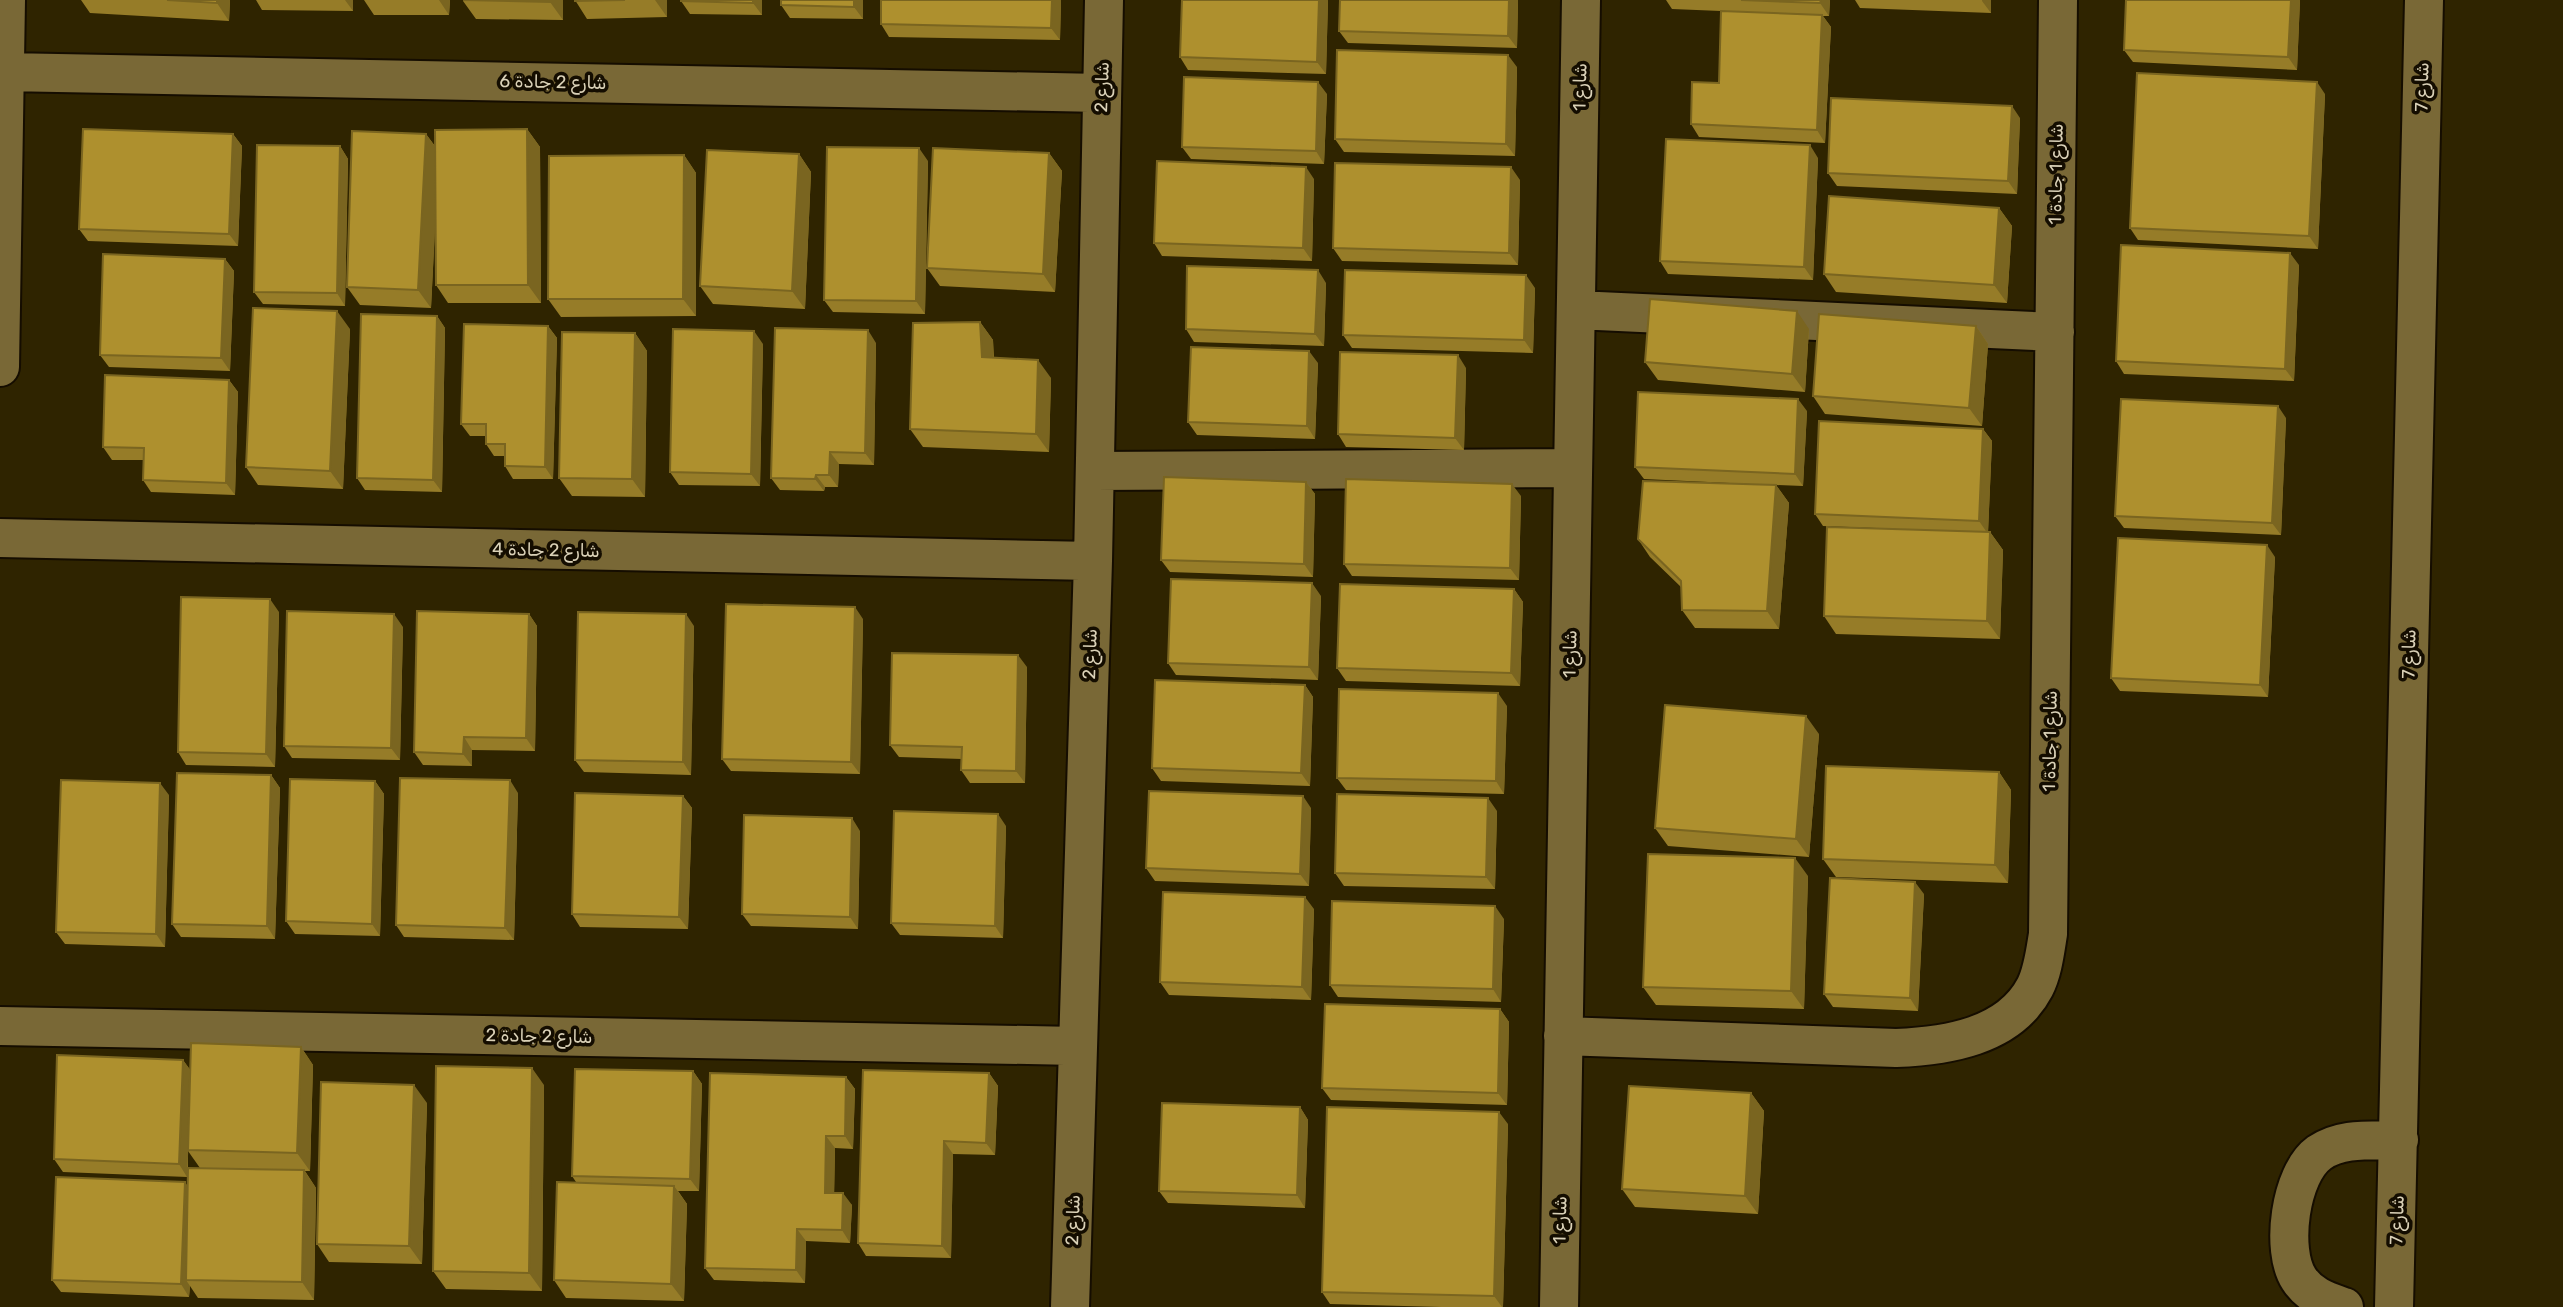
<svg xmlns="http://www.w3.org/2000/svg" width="2563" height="1307" font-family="Rubik,'Noto Sans Arabic',sans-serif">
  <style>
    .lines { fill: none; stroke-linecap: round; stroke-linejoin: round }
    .minor-casing { stroke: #150d00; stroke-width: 42 }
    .minor { stroke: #796836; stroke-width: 38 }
    .wall { fill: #967c28; fill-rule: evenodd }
    .shaded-wall { fill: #7a6520 }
    .building { fill: #ae902e; stroke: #7a6520; stroke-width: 2 }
    .labels { text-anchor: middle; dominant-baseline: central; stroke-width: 7; stroke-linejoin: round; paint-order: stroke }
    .street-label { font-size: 18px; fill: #dad1b7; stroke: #140d00 }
  </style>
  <rect width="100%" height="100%" fill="#2f2400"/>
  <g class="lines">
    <defs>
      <path id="minor" d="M5,72L1101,93
        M1576,310L2055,332
        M0,367L6,0
        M1095,471L1573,468
        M0,538L1093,561
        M0,1026L1077,1046
        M1563,1036L1896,1048C1946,1046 2009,1037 2035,987C2043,971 2045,952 2048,934L2058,0
        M1070,1307L1093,561L1104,0
        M1559,1307L1581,0
        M2344,1307C2327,1301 2310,1296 2299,1279C2280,1250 2290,1174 2319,1153C2342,1137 2372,1141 2399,1140
        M2394,1307L2424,0"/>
    </defs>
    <use href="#minor" class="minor-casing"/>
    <use href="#minor" class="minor"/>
  </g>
  <path class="wall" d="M81,0H230L229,21L90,13Z
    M256,0H353V11L262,10Z
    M364,0H450L449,15H374Z
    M563,0V20L476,19L463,1Z
    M575,0H667V17L587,19Z
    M762,0V15L690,14L681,1Z
    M781,0H863V19L790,18L781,5Z
    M1061,0L1060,40L889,37L881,24Z
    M1328,0L1326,74L1188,70L1180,57Z
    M1518,0L1517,48L1348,43L1339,31Z
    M1666,0H1830L1829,16H1823L1831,27L1825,143L1699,137L1691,124L1719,83L1721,11L1672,9Z
    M1855,0H1991V13L1860,8Z
    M2126,0H2300L2297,70L2133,62L2124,50Z
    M1517,67L1515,156L1344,152L1335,139Z
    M1327,94L1324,164L1191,159L1182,147Z
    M2325,94L2318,249L2138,240L2130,228Z
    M2020,118L2017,194L1837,186L1828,173Z
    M527,129L540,147L541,303H448L436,285L435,227L431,308L360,305L347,287L426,134L435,146Z
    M233,134L242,146L238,246L88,241L79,229Z
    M340,146L348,159L345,306L263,304L254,292Z
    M1049,153L1062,171L1055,292L940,286L927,268Z
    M799,154L811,172L805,309L713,304L700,286Z
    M684,155L696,173V316L561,317L548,299Z
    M1818,158L1813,280L1668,274L1660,261Z
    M928,161L925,314L833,312L824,300Z
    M1314,179L1312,261L1162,256L1154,243Z
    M1520,180L1518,265L1342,261L1333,248Z
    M1999,208L2012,226L2007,303L1836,292L1824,274Z
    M225,259L234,271L230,371L109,367L100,355Z
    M2299,265L2294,381L2124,374L2116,361Z
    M1326,283L1324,346L1194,342L1186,329Z
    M1535,288L1533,353L1352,348L1343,335Z
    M437,316L445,328L442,492L365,490L357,478Z
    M980,322L993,340L994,358L1051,378L1049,452L923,447L910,429Z
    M548,326L557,338L553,479H513L505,466V456H494L486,444V436H470L461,424Z
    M1976,326L1988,344L1982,426L1825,414L1813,396Z
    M350,329L343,489L258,485L246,467Z
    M1809,329L1805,392L1658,380L1645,362Z
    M635,333L647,351L645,497L572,496L559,478Z
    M876,343L874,465L839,464L838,487H825L824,491L780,490L771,478Z
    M763,344L760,486L679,485L670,472Z
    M1318,363L1315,439L1197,435L1188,422Z
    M1466,368L1464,450L1346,447L1338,434Z
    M229,380L238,392L235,495L151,492L143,480V460H112L103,447Z
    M1807,411L1803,486L1776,485L1789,503L1779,629L1695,628L1682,610L1681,587L1650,557L1638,539L1772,485L1644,479L1635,467Z
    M2286,418L2281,535L2124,528L2115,516Z
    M1983,429L1992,441L1988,532H1990L2003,550L2000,639L1836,634L1824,616L1876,528L1823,526L1815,514Z
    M1306,482L1315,494L1313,577L1170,572L1161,560Z
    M1521,496L1519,580L1352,576L1344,564Z
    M2275,557L2268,697L2120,691L2111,678Z
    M1514,589L1523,602L1520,686L1346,681L1337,668Z
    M1321,596L1318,680L1176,675L1168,663Z
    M279,612L275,767L186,765L178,752Z
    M529,614L537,626L535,751L472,750V766L423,765L414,752Z
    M863,619L860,774L731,771L722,759Z
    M694,626L691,775L584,772L575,760Z
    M403,627L400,760L292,758L284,746Z
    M1027,667L1025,783H970L961,770L962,759L899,757L890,745Z
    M1305,685L1313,697L1310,786L1161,781L1152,768Z
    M1507,706L1504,794L1346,790L1337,778Z
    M1819,734L1809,857L1668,846L1655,828Z
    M1999,772L2011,790L2008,883L1836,877L1823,859Z
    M271,775L280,788L275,939L181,937L172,924Z
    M375,781L384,794L380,936L295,934L286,921Z
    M518,793L514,940L404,937L396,925Z
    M169,795L165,947L65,944L56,932Z
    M683,796L692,808L688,929L580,927L572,914Z
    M1311,808L1309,886L1155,881L1146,868Z
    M1497,811L1495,889L1344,886L1335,873Z
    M1006,826L1003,938L900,935L891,923Z
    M860,831L858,929L751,926L742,914Z
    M1808,876L1804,1009L1656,1005L1643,987Z
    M1924,894L1918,1011L1833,1007L1824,994Z
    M1314,909L1311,1000L1169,995L1160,982Z
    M1504,919L1501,1002L1338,997L1330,985Z
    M1500,1009L1509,1022L1507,1105L1331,1100L1322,1088Z
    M301,1047L313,1065L310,1171H305L316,1188L314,1300L198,1298L190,1286L189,1297L61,1292L52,1280L185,1182L187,1186V1177L63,1172L54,1159L183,1060L190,1070ZM188,1151L200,1168H188Z
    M693,1071L702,1084L699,1191H678L687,1204L684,1301L566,1298L554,1280L576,1182L572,1176Z
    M989,1073L998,1086L995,1155L953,1154L951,1258L866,1256L858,1243Z
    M846,1077L855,1089L853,1149L835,1148L834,1193L852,1205L850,1243L806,1241L805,1283L714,1280L705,1268Z
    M544,1085L542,1291L446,1289L433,1271Z
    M1751,1093L1764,1111L1758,1214L1635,1207L1622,1189Z
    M427,1103L422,1264L329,1262L317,1244Z
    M1300,1107L1308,1120L1305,1208L1168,1203L1159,1191Z
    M1508,1124L1503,1307H1441L1330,1304L1322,1292Z"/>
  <path class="shaded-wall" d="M217,0H230L229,21L217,3Z
    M345,0H353V11Z
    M439,0H450L449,15Z
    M550,0H563V20L550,2Z
    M655,0H667V17Z
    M753,0H762V15L753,3Z
    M854,0H863V19L854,7Z
    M1052,0H1061L1060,40L1051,28Z
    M1319,0H1328L1326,74L1317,62Z
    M1509,0H1518L1517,48L1508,36Z
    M1821,0H1830L1829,16L1820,3Z
    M1982,0H1991V13L1982,1Z
    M2291,0H2300L2297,70L2288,57Z
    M1822,15L1831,27L1825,143L1817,130Z
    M1508,55L1517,67L1515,156L1506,144Z
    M1318,82L1327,94L1324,164L1316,151Z
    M2317,82L2325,94L2318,249L2309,236Z
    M2012,106L2020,118L2017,194L2008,181Z
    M527,129L540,147L541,303L528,285Z
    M233,134L242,146L238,246L229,234Z
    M426,134L439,152L431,308L418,290Z
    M1810,145L1818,158L1813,280L1804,267Z
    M340,146L348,159L345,306L337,293Z
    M919,148L928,161L925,314L916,301Z
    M1049,153L1062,171L1055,292L1043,274Z
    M799,154L811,172L805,309L792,291Z
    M684,155L696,173V316L683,299Z
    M1306,167L1314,179L1312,261L1303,248Z
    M1511,167L1520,180L1518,265L1509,253Z
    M1999,208L2012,226L2007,303L1994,285Z
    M2290,253L2299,265L2294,381L2285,369Z
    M225,259L234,271L230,371L221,358Z
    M1318,270L1326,283L1324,346L1315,334Z
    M1526,275L1535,288L1533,353L1524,340Z
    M337,311L350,329L343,489L330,471Z
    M1797,311L1809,329L1805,392L1792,374Z
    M437,316L445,328L442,492L433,480Z
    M980,322L993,340L994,375L982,357Z
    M548,326L557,338L553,479L545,467Z
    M1976,326L1988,344L1982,426L1969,408Z
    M868,330L876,343L874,465L865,453Z
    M754,331L763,344L760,486L751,474Z
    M635,333L647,351L645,497L632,479Z
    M1309,351L1318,363L1315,439L1307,426Z
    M1458,355L1466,368L1464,450L1455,438Z
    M1038,360L1051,378L1049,452L1036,434Z
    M229,380L238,392L235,495L226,483Z
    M1798,399L1807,411L1803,486L1795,474Z
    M2278,406L2286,418L2281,535L2272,523Z
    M1983,429L1992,441L1988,534L1979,521Z
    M830,452L839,464L838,487L829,475Z
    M816,475L825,487L824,491L815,479Z
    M1306,482L1315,494L1313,577L1304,564Z
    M1512,484L1521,496L1519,580L1510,568Z
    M1776,485L1789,503L1779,629L1767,611Z
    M1990,532L2003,550L2000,639L1987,621Z
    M2267,545L2275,557L2268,697L2260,685Z
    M1312,583L1321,596L1318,680L1309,667Z
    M1514,589L1523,602L1520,686L1511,673Z
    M270,599L279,612L275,767L266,754Z
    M855,607L863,619L860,774L851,762Z
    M394,614L403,627L400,760L391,748Z
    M529,614L537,626L535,751L526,738Z
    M686,614L694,626L691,775L683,762Z
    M1018,655L1027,667L1025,783L1016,771Z
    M1305,685L1313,697L1310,786L1301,773Z
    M1498,693L1507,706L1504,794L1496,781Z
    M1806,716L1819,734L1809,857L1796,839Z
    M464,737L472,750V766L463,754Z
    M1999,772L2011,790L2008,883L1995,865Z
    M271,775L280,788L275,939L267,926Z
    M510,780L518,793L514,940L505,928Z
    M375,781L384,794L380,936L372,924Z
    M160,783L169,795L165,947L156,934Z
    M683,796L692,808L688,929L679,917Z
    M1303,796L1311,808L1309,886L1300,874Z
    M1488,798L1497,811L1495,889L1486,877Z
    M998,814L1006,826L1003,938L995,926Z
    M852,818L860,831L858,929L850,917Z
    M1795,858L1808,876L1804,1009L1791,991Z
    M1915,882L1924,894L1918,1011L1910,998Z
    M1305,897L1314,909L1311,1000L1302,987Z
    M1495,906L1504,919L1501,1002L1493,989Z
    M1500,1009L1509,1022L1507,1105L1498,1093Z
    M301,1047L313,1065L310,1171L297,1153Z
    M183,1060L192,1072L187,1177L179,1164Z
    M532,1068L544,1085L542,1291L529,1273Z
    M693,1071L702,1084L699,1191L690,1179Z
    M989,1073L998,1086L995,1155L986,1143Z
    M846,1077L855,1089L853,1149L845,1136Z
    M414,1085L427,1103L422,1264L409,1246Z
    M1751,1093L1764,1111L1758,1214L1745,1196Z
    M1300,1107L1308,1120L1305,1208L1297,1195Z
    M1499,1112L1508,1124L1503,1307H1502L1494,1296Z
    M826,1136L835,1148L834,1205L825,1193Z
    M944,1141L953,1154L951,1258L942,1246Z
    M304,1170L316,1188L314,1300L302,1282Z
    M185,1182L193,1194L186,1280L190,1286L189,1297L181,1284Z
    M674,1186L687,1204L684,1301L671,1284Z
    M843,1193L852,1205L850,1243L842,1230Z
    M797,1229L806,1241L805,1283L796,1270Z"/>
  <path class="building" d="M167,0H217V3Z
    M463,0H550V2Z
    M575,0H625L575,1Z
    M681,0H753V3L681,1Z
    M781,0H854V7L781,5Z
    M881,0H1052L1051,28L881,24Z
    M1182,0H1319L1317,62L1180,57Z
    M1340,0H1509L1508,36L1339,31Z
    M1741,0H1821L1820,3Z
    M2126,0H2291L2288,57L2124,50Z
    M1721,11L1822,15L1817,130L1691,124L1692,82L1719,83Z
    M1337,50L1508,55L1506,144L1335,139Z
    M2137,73L2317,82L2309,236L2130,228Z
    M1184,77L1318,82L1316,151L1182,147Z
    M1831,98L2012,106L2008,181L1828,173Z
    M83,129L233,134L229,234L79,229Z
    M527,129L528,285H436L435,130Z
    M352,131L426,134L418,290L347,287Z
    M1666,139L1810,145L1804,267L1660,261Z
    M257,145L340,146L337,293L254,292Z
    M827,147L919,148L916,301L824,300Z
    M933,148L1049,153L1043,274L927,268Z
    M707,150L799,154L792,291L700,286Z
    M684,155L683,299H548L549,156Z
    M1157,161L1306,167L1303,248L1154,243Z
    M1335,163L1511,167L1509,253L1333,248Z
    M1829,196L1999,208L1994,285L1824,274Z
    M2121,245L2290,253L2285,369L2116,361Z
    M103,254L225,259L221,358L100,355Z
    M1187,266L1318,270L1315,334L1186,329Z
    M1345,270L1526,275L1524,340L1343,335Z
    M1650,299L1797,311L1792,374L1645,362Z
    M253,308L337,311L330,471L246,467Z
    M361,314L437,316L433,480L357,478Z
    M1819,314L1976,326L1969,408L1813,396Z
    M980,322L982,357L1038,360L1036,434L910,429L913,323Z
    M464,324L548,326L545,467L505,466V444H486V424H461Z
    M775,328L868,330L865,453L830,452L829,475H816L815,479L771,478Z
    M673,329L754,331L751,474L670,472Z
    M562,332L635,333L632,479L559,478Z
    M1191,347L1309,351L1307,426L1188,422Z
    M1340,352L1458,355L1455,438L1338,434Z
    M105,375L229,380L226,483L143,480L144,448L103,447Z
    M1638,392L1798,399L1795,474L1635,467Z
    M2121,399L2278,406L2272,523L2115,516Z
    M1819,421L1983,429L1979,521L1815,514Z
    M1164,477L1306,482L1304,564L1161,560Z
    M1346,479L1512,484L1510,568L1344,564Z
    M1643,481L1776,485L1767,611L1682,610L1681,581L1638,539Z
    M1827,527L1990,532L1987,621L1824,616Z
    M2118,538L2267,545L2260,685L2111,678Z
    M1171,579L1312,583L1309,667L1168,663Z
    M1340,584L1514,589L1511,673L1337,668Z
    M181,597L270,599L266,754L178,752Z
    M726,604L855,607L851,762L722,759Z
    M287,611L394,614L391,748L284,746Z
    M417,611L529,614L526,738L464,737L463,754L414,752Z
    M578,612L686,614L683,762L575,760Z
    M892,653L1018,655L1016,771L961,770L962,747L890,745Z
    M1155,680L1305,685L1301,773L1152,768Z
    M1339,689L1498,693L1496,781L1337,778Z
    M1665,705L1806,716L1796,839L1655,828Z
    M1826,766L1999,772L1995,865L1823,859Z
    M177,773L271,775L267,926L172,924Z
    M400,778L510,780L505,928L396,925Z
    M290,779L375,781L372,924L286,921Z
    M61,780L160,783L156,934L56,932Z
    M1149,791L1303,796L1300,874L1146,868Z
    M575,793L683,796L679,917L572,914Z
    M1337,794L1488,798L1486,877L1335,873Z
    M894,811L998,814L995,926L891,923Z
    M744,815L852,818L850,917L742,914Z
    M1648,854L1795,858L1791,991L1643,987Z
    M1830,878L1915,882L1910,998L1824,994Z
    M1163,892L1305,897L1302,987L1160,982Z
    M1332,901L1495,906L1493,989L1330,985Z
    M1325,1004L1500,1009L1498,1093L1322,1088Z
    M191,1043L301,1047L297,1153L188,1150Z
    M57,1055L183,1060L179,1164L54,1159Z
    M436,1066L532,1068L529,1273L433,1271Z
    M575,1069L693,1071L690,1179L572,1176Z
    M863,1070L989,1073L986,1143L944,1141L942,1246L858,1243Z
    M710,1073L846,1077L845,1136H826L825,1193H843L842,1230L797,1229L796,1270L705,1268Z
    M321,1082L414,1085L409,1246L317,1244Z
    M1629,1086L1751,1093L1745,1196L1622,1189Z
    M1162,1103L1300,1107L1297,1195L1159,1191Z
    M1327,1107L1499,1112L1494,1296L1322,1292Z
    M188,1168L304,1170L302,1282L186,1280Z
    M56,1177L185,1182L181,1284L52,1280Z
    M557,1182L674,1186L671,1284L554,1280Z"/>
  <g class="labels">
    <g class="street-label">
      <text transform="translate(553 82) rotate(1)">شارع 2 جادة 6</text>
      <text transform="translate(1102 87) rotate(-88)">شارع 2</text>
      <text transform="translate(1580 87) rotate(-89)">شارع 1</text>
      <text transform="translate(2422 87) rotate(-89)">شارع 7</text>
      <text transform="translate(2056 174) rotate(-89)">شارع 1 جادة 1</text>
      <text transform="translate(546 550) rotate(1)">شارع 2 جادة 4</text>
      <text transform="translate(1090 654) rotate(-88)">شارع 2</text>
      <text transform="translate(1570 654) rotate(-89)">شارع 1</text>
      <text transform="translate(2409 654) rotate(-89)">شارع 7</text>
      <text transform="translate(2050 741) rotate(-89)">شارع 1 جادة 1</text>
      <text transform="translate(539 1036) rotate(1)">شارع 2 جادة 2</text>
      <text transform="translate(1073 1220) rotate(-88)">شارع 2</text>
      <text transform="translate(1560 1220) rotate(-89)">شارع 1</text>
      <text transform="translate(2397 1220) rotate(-88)">شارع 7</text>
    </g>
  </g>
</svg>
